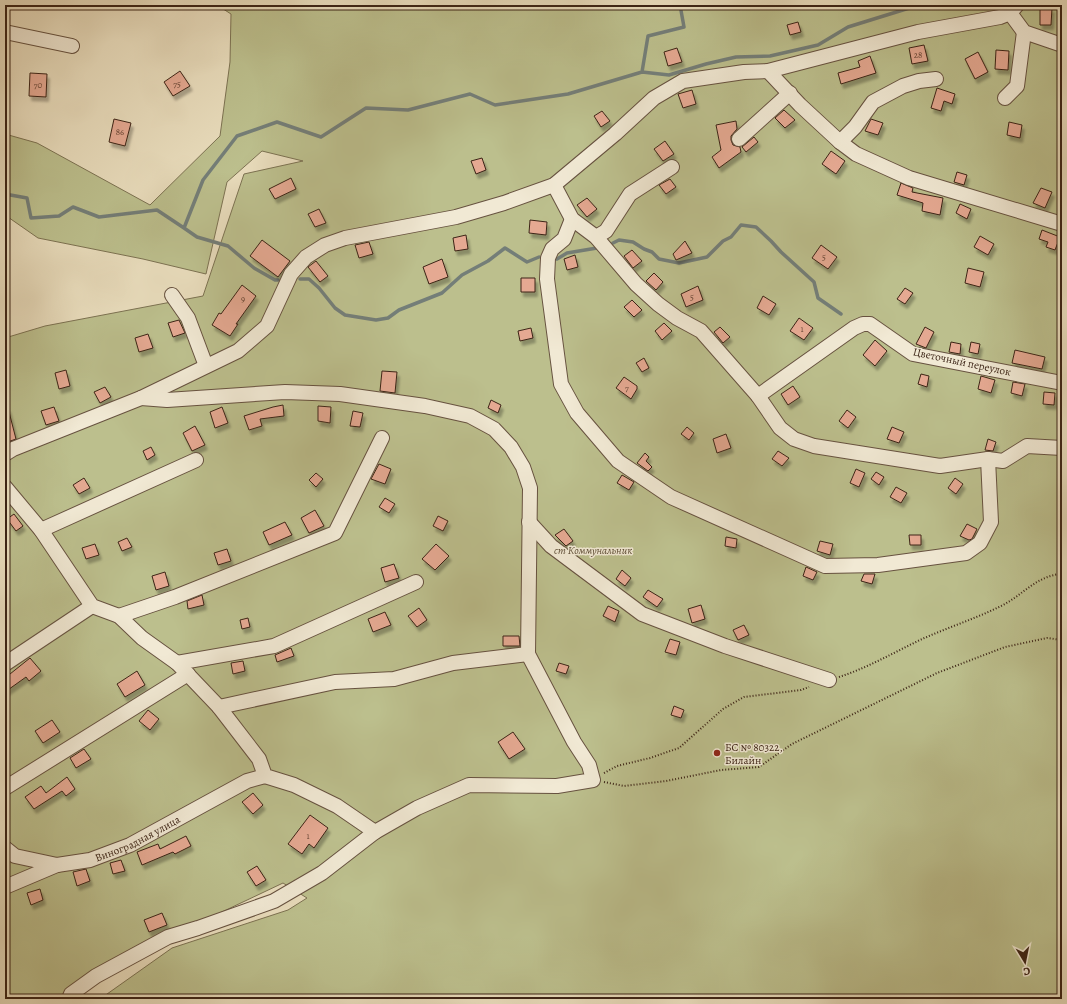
<svg xmlns="http://www.w3.org/2000/svg" width="1067" height="1004" font-family="Alegreya,serif">
  <style>
    .green { fill: #bcbf8d; stroke: #7c7252 }
    .lines { fill: none; stroke-linecap: round; stroke-linejoin: round }
    .stream { stroke: #747e78; stroke-width: 3.5 }
    .building { fill: #e5a992; stroke: #3c2416; filter: url(#shadow) }
    .minor-casing { stroke: #675240; stroke-width: 16 }
    .path { stroke: #3c2416; stroke-width: 2; stroke-dasharray: 1 2; stroke-linecap: butt }
    .minor { stroke: #f1e9d4; stroke-width: 14 }
    .poi-dot { fill: #8f2418; stroke: #f1e9d4; stroke-width: 1.5 }
    .labels { text-anchor: middle; dominant-baseline: central; stroke-width: 3; stroke-linejoin: round; paint-order: stroke }
    .number-label { font-size: 9px; fill: #664535 }
    .street-label { font-size: 11px; fill: #3c2416; stroke: #f1e9d4 }
    .park-label { font-size: 11px; font-style: italic; fill: #5c4b34; stroke: #f1e9d4 }
    .poi-label { font-size: 11px; fill: #3c2416; stroke: #f1e9d4; text-anchor: start }
  </style>
  <defs>
    <filter id="shadow"><feDropShadow dx="2.5" dy="4.5" stdDeviation="1" flood-color="#0004"/></filter>
  </defs>
  <rect width="100%" height="100%" fill="#e9ddbd"/>
  <filter id="stains"><feTurbulence type="fractalNoise" baseFrequency=".005" numOctaves="4"/><feColorMatrix values="0 0 0 0 .2 0 0 0 0 .09 0 0 0 0 .02 0 0 0 .5 -.17"/></filter>
  <radialGradient id="worn" r=".72"><stop offset=".6" stop-color="#630" stop-opacity="0"/><stop offset="1" stop-color="#630" stop-opacity=".3"/></radialGradient>
  <path class="green" d="M217,5H1062V999H100L172,948L288,910L307,898L283,883L87,976L66,999H5V338L45,326L203,296L244,174L303,161L262,151L227,182L206,274L143,259L38,238L5,215V134L37,143L150,205L220,136L230,62L231,14Z"/>
  <g class="lines">
    <path class="stream" d="M642,72L669,75L706,64L736,57L770,56L818,45L848,27L919,5
      M5,194L27,198L31,218L59,216L73,207L99,217L157,210L184,228L203,180L237,136L277,122L321,137L366,108L408,110L470,94L495,105L568,94L642,72L648,36L684,27L680,5
      M184,228L197,237L228,246L254,268L275,280H278
      M613,243L619,240L633,242L644,249L652,252L659,259L679,263L707,257L723,241L731,237L741,225L756,227L771,241L781,252L814,282L818,298L841,314
      M557,259L567,253L597,248
      M300,279H309L319,288L335,308L345,315L376,320L388,318L399,310L442,293L462,275L488,261L505,248L527,262L539,257"/>
  </g>
  <path class="building" d="M1040,8H1052L1051,25H1040Z
    M798,22L801,32L790,35L787,25Z
    M924,45L928,61L912,64L909,48Z
    M677,48L682,62L668,66L664,52Z
    M996,50L1009,51L1008,70L995,69Z
    M978,52L988,72L975,79L965,59Z
    M870,56L876,73L841,84L838,73L860,67L858,61Z
    M180,71L190,86L173,96L164,82Z
    M30,73L47,74L46,97L29,96Z
    M937,88L955,94L952,104L944,101L941,111L931,108Z
    M692,90L696,104L683,108L678,94Z
    M784,110L795,120L785,128L775,118Z
    M602,111L610,121L601,127L594,116Z
    M114,119L131,123L125,146L109,142Z
    M871,119L883,123L878,135L865,131Z
    M736,121L737,129L731,136V140L733,145L740,147L741,152L719,168L712,157L721,150L716,125Z
    M1009,122L1022,125L1020,138L1007,135Z
    M754,137L758,142L746,152L742,147Z
    M665,141L674,154L663,161L654,149Z
    M831,151L845,161L836,174L822,164Z
    M482,158L486,170L476,174L471,161Z
    M957,172L967,175L964,185L954,182Z
    M291,178L296,189L275,199L269,189Z
    M670,179L676,187L666,194L659,185Z
    M901,183L913,188L912,192L943,198L940,215L922,211L923,203L897,195Z
    M1041,188L1052,192L1045,208L1033,203Z
    M587,198L597,209L587,217L577,205Z
    M960,204L971,209L967,219L956,213Z
    M319,209L326,223L315,227L308,214Z
    M530,220L547,222L546,235L529,233Z
    M1042,230L1060,237L1055,250L1046,247L1048,242L1039,239Z
    M466,235L468,249L455,251L453,238Z
    M980,236L994,244L988,255L974,247Z
    M262,240L290,261L278,277L250,256Z
    M685,241L692,253L676,260L673,254Z
    M369,242L373,254L359,258L355,245Z
    M821,245L837,257L828,269L812,258Z
    M632,250L642,261L633,268L624,256Z
    M575,255L578,267L567,270L564,259Z
    M442,259L448,277L429,284L423,267Z
    M316,261L328,276L320,282L308,267Z
    M968,268L984,272L980,287L965,283Z
    M654,273L663,282L656,290L646,281Z
    M521,278H535V292H521Z
    M242,285L256,296L236,324H238L230,336L212,325L219,313L221,314Z
    M698,286L703,300L686,307L681,294Z
    M905,288L913,293L905,304L897,299Z
    M763,296L776,304L769,315L757,308Z
    M632,300L642,310L634,317L624,307Z
    M799,318L813,328L804,340L790,331Z
    M179,320L185,333L173,337L168,323Z
    M664,323L672,331L662,340L655,331Z
    M720,327L730,337L723,343L714,332Z
    M925,327L934,332L926,348L916,344Z
    M531,328L533,338L520,341L518,331Z
    M148,334L153,348L139,352L135,338Z
    M875,340L887,351L875,366L863,355Z
    M951,342L961,344L960,354L949,352Z
    M971,342L980,344L978,354L969,352Z
    M1015,350L1045,357L1042,369L1012,363Z
    M644,358L649,368L642,372L636,363Z
    M66,370L70,386L59,389L55,373Z
    M382,371L397,372L395,393L380,391Z
    M921,374L929,376L927,387L918,384Z
    M981,376L995,380L991,393L978,389Z
    M624,377L637,386V389L631,399L616,388Z
    M1013,382L1025,384L1022,396L1011,393Z
    M793,386L800,397L788,405L781,394Z
    M105,387L111,397L100,403L94,392Z
    M1044,392L1055,393L1054,405L1043,404Z
    M491,400L501,405L498,413L488,408Z
    M283,405L284,416L260,419L262,426L249,430L244,416L273,407Z
    M318,406L331,407L330,423L318,421Z
    M54,407L59,421L46,425L41,411Z
    M222,407L228,423L215,428L210,412Z
    M5,408H8L16,439L5,443Z
    M847,410L856,417L848,428L839,421Z
    M353,411L363,413L360,427L350,426Z
    M195,426L205,445L192,451L183,433Z
    M687,427L694,433L689,440L681,434Z
    M892,427L904,432L899,443L887,439Z
    M726,434L731,448L717,453L713,439Z
    M988,439L996,442L993,451L985,450Z
    M151,447L155,455L147,460L143,451Z
    M778,451L789,458L782,466L772,459Z
    M645,453L649,457L646,461L652,467L648,471L637,463Z
    M379,464L391,469L385,484L371,479Z
    M856,469L865,473L859,487L850,483Z
    M876,472L884,477L879,485L871,479Z
    M316,473L323,479L316,487L309,480Z
    M622,475L634,482L629,490L617,483Z
    M84,478L90,488L79,494L73,485Z
    M955,478L963,484L956,494L948,488Z
    M896,487L907,493L901,503L890,497Z
    M385,498L395,504L389,513L379,507Z
    M315,510L324,526L309,533L301,518Z
    M14,514L23,526L16,531L7,519Z
    M438,516L448,521L443,531L433,526Z
    M285,522L292,535L269,545L263,532Z
    M967,524L977,529L972,539L969,540L960,536Z
    M564,529L573,541L566,546L555,535Z
    M909,535H921V545H910Z
    M726,537L737,539L736,548L725,546Z
    M127,538L132,547L122,551L118,542Z
    M820,541L833,544L830,555L817,551Z
    M95,544L99,555L86,559L82,548Z
    M436,544L449,556L435,570L422,559Z
    M227,549L231,561L218,565L214,553Z
    M394,564L399,578L385,582L381,568Z
    M806,567L817,572L813,580L803,576Z
    M622,570L631,578L625,586L616,579Z
    M165,572L169,586L156,590L152,576Z
    M864,574H875L872,584L861,581Z
    M648,590L663,599L657,607L643,597Z
    M202,595L204,605L188,609L187,601Z
    M701,605L705,619L692,623L688,609Z
    M608,606L619,611L615,622L603,616Z
    M419,608L427,620L417,627L408,616Z
    M385,612L391,625L373,632L368,619Z
    M248,618L250,627L242,629L240,620Z
    M744,625L749,635L738,640L733,630Z
    M503,636H519L520,646H503Z
    M670,639L680,642L676,655L665,652Z
    M291,648L294,656L277,662L275,655Z
    M30,658L41,671L29,681L26,677L5,692V678Z
    M243,661L245,671L233,674L231,663Z
    M559,663L569,666L566,674L556,671Z
    M137,671L145,685L125,697L117,684Z
    M674,706L684,710L681,718L671,715Z
    M148,710L159,719L150,730L139,721Z
    M52,720L60,732L43,743L35,731Z
    M513,732L525,749L509,759L498,742Z
    M84,749L91,759L76,768L70,758Z
    M67,777L75,789L66,796L62,791L34,809L25,797L41,786L46,793Z
    M253,793L263,805L253,814L242,802Z
    M310,815L328,828L314,848L309,844L302,854L288,844Z
    M186,836L191,846L175,854L173,852L142,865L137,852L158,844L160,849Z
    M121,860L125,871L113,874L110,863Z
    M257,866L266,880L256,886L247,872Z
    M86,869L90,881L77,886L73,872Z
    M40,889L43,900L31,905L27,893Z
    M162,913L167,925L149,932L144,920Z"/>
  <g class="lines">
    <defs>
      <g id="minor">
        <path d="M1010,13L1024,32L1062,45"/>
        <path d="M5,32L72,46"/>
        <path d="M768,71L800,105L840,142L856,154L909,178L1062,224"/>
        <path d="M1005,98L1017,86L1024,32"/>
        <path d="M739,139L790,93"/>
        <path d="M840,142L855,127L873,102L903,86L919,81L936,79"/>
        <path d="M554,185L572,219L596,237L636,284L658,304L677,318L701,331L758,396L854,328L863,324H870L913,354L1062,383"/>
        <path d="M572,219L564,239L552,249L548,258L547,279L561,384L577,413L618,461L671,497L825,566L878,565L966,553L980,543L991,522L988,459"/>
        <path d="M596,237L606,231L630,194L672,167"/>
        <path d="M172,295L188,318L206,366"/>
        <path d="M758,396L780,428L794,439L814,446L940,466L988,459L1003,461L1027,446L1062,448"/>
        <path d="M5,454L13,449L141,398L238,351L267,326L291,274L306,257L325,245L345,238L456,217L504,203L554,185L615,134L654,98L683,81L744,72L768,71L918,32L1000,17L1010,13L1017,5"/>
        <path d="M5,487L41,530L92,606L119,616L142,638L177,663L219,707L259,759L265,776L294,785L337,806L375,832"/>
        <path d="M529,522L551,546L642,614L725,646L829,680"/>
        <path d="M41,530L196,460"/>
        <path d="M119,616L175,597L335,533L382,438"/>
        <path d="M177,663L274,646L416,582"/>
        <path d="M5,664L92,606"/>
        <path d="M219,707L335,682L394,679L453,663L528,654"/>
        <path d="M5,788L188,674"/>
        <path d="M5,848L15,856L57,865"/>
        <path id="s1" d="M5,887L57,865L90,860L130,845L247,781L265,776"/>
        <path d="M69,999L71,994L96,976L168,937L198,928L274,901L322,873L375,832L417,808L469,785L557,786L593,780L589,765L574,742L528,654L530,488L523,467L511,447L494,429L470,416L425,406L340,394L285,392L167,400L141,398"/>
      </g>
    </defs>
    <use href="#minor" class="minor-casing"/>
    <path class="path" d="M839,677C867,668 893,653 920,640C946,628 975,619 1001,606C1022,596 1037,575 1062,574
      M604,773L617,766L650,758L679,748L723,709L744,697L801,690L809,687
      M604,782L624,786L666,781L721,770L759,767L792,744L937,673L1005,647L1047,638L1062,640"/>
    <use href="#minor" class="minor"/>
  </g>
  <circle class="poi-dot" cx="717" cy="753" r="4"/>
  <g class="labels">
    <g class="number-label">
      <text x="918" y="55">28</text>
      <text x="177" y="84">75</text>
      <text x="38" y="85">70</text>
      <text x="120" y="132">86</text>
      <text x="824" y="257">5</text>
      <text x="692" y="297">5</text>
      <text x="243" y="299">9</text>
      <text x="802" y="329">1</text>
      <text x="627" y="388">7</text>
      <text x="308" y="836">1</text>
    </g>
    <g class="street-label">
      <text transform="translate(962 362) rotate(12)">Цветочный переулок</text>
      <text stroke="none"><textPath href="#s1" startOffset="142">Виноградная улица</textPath></text>
    </g>
    <g class="park-label">
      <text x="593" y="550">ст Коммунальник</text>
    </g>
    <g class="poi-label">
      <text x="725" y="747">БС № 80322,<tspan x="725" dy="13">Билайн</tspan></text>
    </g>
  </g>
  <rect width="1067" height="1004" fill="none" stroke="#e9ddbd" stroke-width="20"/>
  <rect x="6" y="6" width="1055" height="992" fill="none" stroke="#3c2416" stroke-width="2"/>
  <rect x="10" y="10" width="1047" height="984" fill="none" stroke="#3c2416"/>
  <g transform="translate(1025 962) rotate(170)" stroke="#f1e9d4" stroke-width="3" paint-order="stroke">
  <path d="M0-3L7 15L0 10L-7 15Z" fill="#3c2416"/>
  <text y="-6" font-size="11" font-weight="bold" text-anchor="middle" fill="#3c2416">С</text>
  </g>
  <rect width="100%" height="100%" filter="url(#stains)"/>
  <rect width="100%" height="100%" fill="url(#worn)"/>
</svg>
